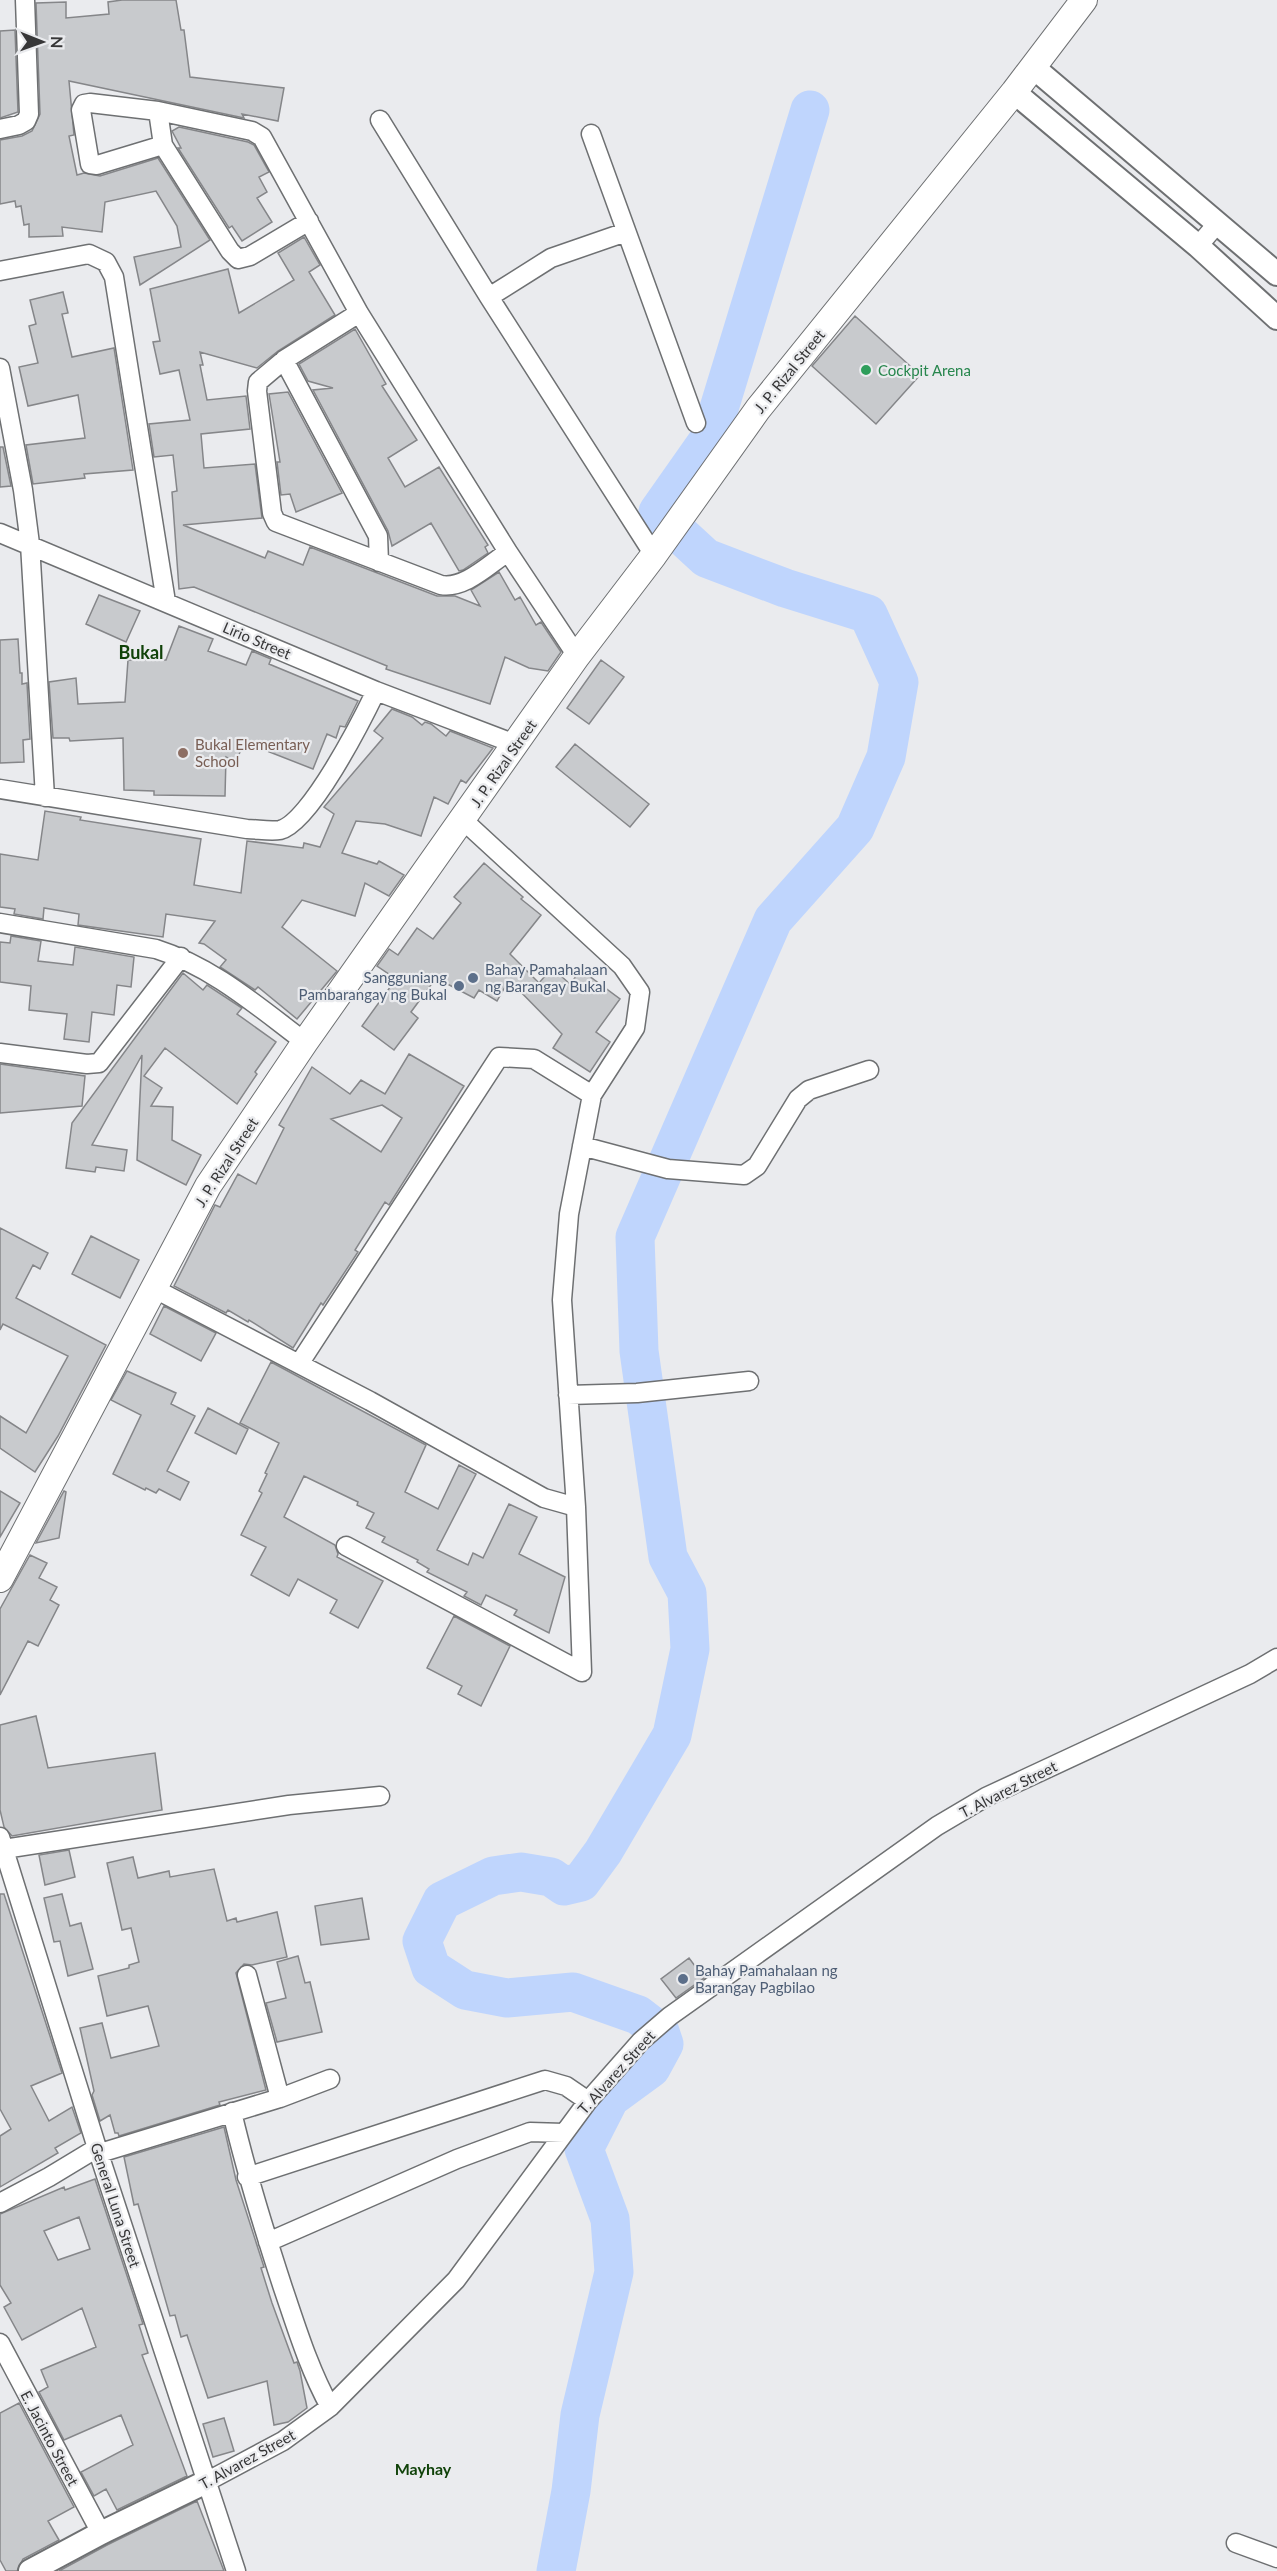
<svg xmlns="http://www.w3.org/2000/svg" width="1277" height="2571" font-family="Lato,sans-serif">
  <style>
    .lines { fill: none; stroke-linecap: round; stroke-linejoin: round }
    .river { stroke: #bfd5fd; stroke-width: 39 }
    .building { fill: #c8cacd; stroke: #858689; stroke-width: 1.5; fill-rule: evenodd }
    .minor-casing { stroke: #6e7072; stroke-width: 21 }
    .tertiary-casing { stroke: #6e7072; stroke-width: 26 }
    .secondary-casing { stroke: #6e7072; stroke-width: 28 }
    .minor { stroke: #fff; stroke-width: 18 }
    .tertiary { stroke: #fff; stroke-width: 22 }
    .secondary { stroke: #fff; stroke-width: 26 }
    .leisure-dot { fill: #2e9e5b; stroke: #eaebee; stroke-width: 2 }
    .education-dot { fill: #8d6e63; stroke: #eaebee; stroke-width: 2 }
    .service-dot { fill: #5c6f8a; stroke: #eaebee; stroke-width: 2 }
    .labels { text-anchor: middle; dominant-baseline: central; stroke-width: 4.5; stroke-linejoin: round; paint-order: stroke }
    .leisure-label { font-size: 15px; fill: #27864d; stroke: #eaebee; text-anchor: start }
    .street-label { font-size: 15px; fill: #373738; stroke: #eaebee }
    .education-label { font-size: 15px; fill: #785e54; stroke: #eaebee; text-anchor: start }
    .service-label { font-size: 15px; fill: #4e5e75; stroke: #eaebee; text-anchor: start }
    .neighbourhood-label { font-size: 16px; font-weight: bold; fill: #104209; stroke: #eaebee }
    .quarter-label { font-size: 18px; font-weight: bold; fill: #104209; stroke: #eaebee }
  </style>
  <rect width="100%" height="100%" fill="#eaebee"/>
  <g class="lines">
    <path class="river" d="M660,518L658,512L710,438L810,110
      M556,2571L571,2491L580,2415L614,2272L610,2219L584,2149L610,2098L651,2068L664,2044L660,2032L638,2015L573,1992L507,1998L465,1990L431,1968L422,1941L442,1901L493,1876L521,1872L551,1877L564,1886L581,1882L603,1852L672,1735L690,1649L687,1593L668,1557L639,1351L635,1237L773,920L855,828L886,757L899,682L868,614L785,588L706,558L681,535"/>
  </g>
  <path class="building" d="M122,0H176L181,30H184L190,77L284,88L278,121L242,114L244,118L69,81L74,135L69,136L77,175L84,173L100,176L158,158L210,240L140,285L134,257L181,247L177,226L156,191L105,202L102,232L62,227L63,236L29,237V224L24,225L21,206L16,207L15,201L0,204V140L22,136L32,131L40,114L36,3L66,2V18L109,14L108,2Z
    M15,30L18,112L0,118V31Z
    M179,127L248,142L254,145L269,172L259,177L267,192L257,198L272,222L242,241L232,226L229,228L178,148H181L172,131Z
    M304,237L320,265L309,272L335,315L278,351L257,368L200,352L203,365H200L207,400L246,396L250,429L201,434L204,468L255,464L262,518L183,525L265,558L268,551L303,565L310,547L437,596H455L480,606L471,590L499,572L515,600L520,597L536,625L541,622L561,652L548,671L529,668L505,657L490,704L386,669L387,666L194,587L179,589L172,492L177,491L173,455L154,457L149,424L190,420L179,370L160,374L153,342L160,341L150,289L228,269L239,313L294,280L278,253Z
    M63,292L68,313L62,314L72,357L114,348L133,470L84,474L85,478L33,484L26,445L85,438L78,395L28,406L19,367L38,363L29,326L36,324L30,300Z
    M855,316L920,375L876,424L812,366Z
    M355,329L386,384L382,386L417,440L388,458L405,487L439,467L488,545L485,547L488,553L463,570L459,571L431,523L392,546L388,531L313,390L333,388L308,381L299,364Z
    M288,392L342,493L296,512L290,494L281,495L277,462H280L269,394Z
    M0,447H3L11,486L0,487Z
    M99,595L140,611L126,642L86,624Z
    M179,626L213,639L208,651L246,665L252,651L271,659L269,664L358,701L345,727L340,726L336,738L327,734L313,769L244,742L236,762L226,757L225,796L154,795V791L124,790L123,738L70,741L69,738H53L49,682L76,678L78,704L125,702L128,660H166Z
    M18,639L20,673H22V684L27,683L30,739L23,740L24,762L0,763V640Z
    M601,660L624,677L589,724L567,708Z
    M392,709L412,717L422,725L425,722L431,724L446,736L450,731L493,748L466,783L461,780L448,804L434,797L421,836L385,824L356,821L342,853L377,864L379,861L404,875L389,896L365,883L355,916L302,900L282,927L337,971L297,1019L258,987L255,990L220,967L226,960L204,944L199,943L215,921L166,914L163,937L78,925L79,914L44,908L43,919L14,914L15,909L0,907V854L38,860L45,811L81,817L80,820L201,839L194,885L241,893L247,841L303,848L304,843L320,847L334,814L324,807L383,738L374,731Z
    M575,744L649,804L630,827L556,767Z
    M484,863L523,897L521,899L541,915L510,954L539,983L552,968L570,984L581,970L620,999L596,1032L610,1042L590,1072L553,1048L562,1034L509,980L497,1001L479,990L474,998L436,978L411,1012L418,1018L394,1050L362,1026L396,979L377,966L389,949L398,955L417,928L433,939L461,903L454,897Z
    M11,936L41,941L38,961L73,965L75,947L134,957L131,987L117,985L114,1015L92,1012L89,1042L64,1039L67,1014L29,1010L31,986L0,982V942L10,943Z
    M183,973L203,990L207,985L242,1008L237,1014L276,1042L255,1072L257,1074L237,1104L165,1048L144,1076L162,1088L151,1106L173,1107L172,1140L201,1155L186,1185L137,1160L142,1055L92,1145L127,1150L124,1171L96,1167L95,1172L66,1168L72,1123Z
    M409,1054L464,1086L389,1205L385,1202L355,1250L358,1252L323,1305L321,1303L293,1348L249,1320L248,1322L228,1310L226,1313L174,1286L215,1205L220,1207L238,1174L256,1184L284,1128L279,1125L312,1067L350,1094L361,1080L385,1094ZM382,1105L402,1118L381,1152L331,1119Z
    M0,1064L85,1076L82,1106L0,1113Z
    M0,1228L48,1253L40,1269L33,1265L16,1298L106,1345L58,1436L35,1472L0,1448V1416L26,1433L68,1356L3,1324L0,1330Z
    M91,1236L139,1260L120,1298L72,1274Z
    M164,1306L216,1333L201,1361L150,1334Z
    M271,1362L426,1445L405,1492L438,1509L459,1465L476,1474L437,1550L468,1565L473,1553L483,1558L509,1504L537,1517L519,1554L565,1577L549,1633L514,1615L517,1610L486,1595L481,1605L464,1596L467,1592L427,1572L429,1569L417,1562L418,1560L382,1542L385,1537L366,1528L374,1513L357,1505L358,1502L304,1476L284,1517L335,1545L338,1554L337,1557L383,1581L358,1628L330,1613L337,1600L298,1579L289,1596L251,1575L266,1547L241,1535L262,1493L259,1491L267,1474L265,1473L279,1443L240,1423Z
    M127,1371L176,1393L171,1404L195,1416L167,1471L189,1482L180,1500L159,1489L156,1493L146,1488L145,1490L113,1474L141,1415L111,1400Z
    M208,1408L248,1429L236,1454L195,1433Z
    M0,1491L20,1503L0,1537Z
    M64,1491L66,1492L59,1538L36,1543Z
    M30,1555L47,1563L39,1578L57,1587L50,1600L59,1605L38,1646L28,1641L0,1695V1609Z
    M454,1616L510,1646L481,1706L458,1694L462,1686L427,1668Z
    M36,1716L48,1768L155,1753L162,1810L12,1836L4,1827L0,1810V1725Z
    M69,1850L75,1877L45,1885L39,1855Z
    M133,1857L138,1878L169,1871L170,1877L214,1869L227,1921L236,1918L237,1922L277,1912L287,1957L252,1965L244,1964L236,1973L266,2090L219,2102L220,2105L119,2136L118,2133H115L110,2115L100,2121L92,2095L94,2091L80,2028L102,2023L111,2058L159,2046L148,2006L107,2016L98,1976L129,1968V1965L139,1962L131,1928L122,1930L107,1863Z
    M0,1894H4L62,2073L31,2086L49,2121L72,2107L81,2133L55,2148L58,2153L0,2187V2136L11,2129L0,2109Z
    M62,1894L70,1926L81,1923L93,1969L68,1976L60,1941L54,1942L44,1898Z
    M362,1898L369,1939L321,1945L315,1906Z
    M298,1956L305,1983L310,1982L322,2032L277,2042L266,2003L286,1998L277,1962Z
    M689,1958L704,1978L676,1998L661,1979Z
    M224,2127L236,2180L264,2267L261,2268L272,2303L294,2363L297,2362L300,2371L307,2408L288,2422L274,2425L267,2381L208,2398L187,2335L181,2337L175,2315L170,2316L138,2204L134,2205L124,2157Z
    M95,2179L143,2324L139,2325L148,2353L142,2355L187,2476L117,2510L106,2489L94,2496L81,2472L133,2445L121,2415L64,2440L39,2392L48,2387L41,2370L96,2347L82,2308L22,2340L4,2307L11,2303L0,2285V2214L64,2187L65,2190ZM79,2217L90,2249L58,2260L44,2231Z
    M19,2403L74,2507L48,2521L59,2540L23,2559L17,2571H6L0,2560V2413Z
    M224,2418L234,2451L213,2457L203,2424Z
    M197,2501L224,2571H59L107,2545Z"/>
  <g class="lines">
    <defs>
      <path id="minor" d="M158,111L163,145L230,251L238,259L250,256L309,221
        M380,120L489,297L654,555
        M0,129L19,125L26,121L29,114L25,0
        M591,134L696,423
        M163,145L97,165L90,164L81,110L84,104L90,103L158,111L252,131L262,137L359,313L508,552L577,656
        M1198,246L1217,224
        M0,271L89,254L106,262L114,277L166,602
        M489,297L551,258L626,232
        M359,313L284,360L258,382L257,391L272,513L276,522L441,585C465,589 488,565 508,552
        M284,360L378,536L379,562
        M0,368L23,490L30,544L45,797
        M0,533L376,691L515,744
        M0,789L247,829C257,829 270,832 280,830C310,823 362,720 376,691
        M463,820L622,966L640,992L635,1028L592,1095L569,1214L562,1300L576,1507L582,1672
        M0,923L156,949C213,967 257,1006 305,1042
        M0,1053L87,1064L99,1063L181,957
        M582,1146L668,1169L744,1175L757,1166L798,1099L809,1090L869,1070
        M153,1288L370,1401L544,1498L576,1507
        M299,1364L499,1057L534,1059L592,1095
        M568,1395L637,1393L749,1381
        M346,1546L582,1672
        M0,1837L97,2148L236,2571
        M4,1849L289,1805L380,1796
        M247,1975L280,2098
        M232,2112C246,2172 264,2230 283,2288C297,2329 309,2369 330,2407
        M100,2153L280,2098L330,2079
        M247,2177L545,2080L566,2086L588,2101
        M0,2203L49,2177L97,2148
        M268,2242L457,2159L530,2132L564,2133
        M0,2343L101,2533
        M206,2482L283,2441L330,2407L456,2280L588,2101L641,2041L670,2016L937,1826L986,1797L1250,1674L1277,1658
        M1236,2543L1277,2558"/>
      <path id="tertiary" d="M1033,67L1277,274
        M1014,92L1198,246L1277,318
        M30,2571L101,2533L206,2482"/>
      <path id="secondary" d="M0,1579L208,1186L305,1042L577,656L654,555L758,409L1014,92L1084,0"/>
    </defs>
    <use href="#minor" class="minor-casing"/>
    <use href="#tertiary" class="tertiary-casing"/>
    <use href="#secondary" class="secondary-casing"/>
    <use href="#minor" class="minor"/>
    <use href="#tertiary" class="tertiary"/>
    <use href="#secondary" class="secondary"/>
  </g>
  <circle class="leisure-dot" cx="866" cy="370" r="6"/>
  <circle class="education-dot" cx="183" cy="753" r="6"/>
  <g class="service-dot">
    <circle cx="473" cy="978" r="6"/>
    <circle cx="459" cy="986" r="6"/>
    <circle cx="683" cy="1979" r="6"/>
  </g>
  <g class="labels">
    <g class="leisure-label">
      <text x="878" y="370">Cockpit Arena</text>
    </g>
    <g class="street-label">
      <text transform="translate(789 371) rotate(-51)">J. P. Rizal Street</text>
      <text transform="translate(257 640) rotate(23)">Lirio Street</text>
      <text transform="translate(503 763) rotate(-55)">J. P. Rizal Street</text>
      <text transform="translate(226 1162) rotate(-57)">J. P. Rizal Street</text>
      <text transform="translate(1008 1789) rotate(-27)">T. Alvarez Street</text>
      <text transform="translate(616 2072) rotate(-48)">T. Alvarez Street</text>
      <text transform="translate(116 2205) rotate(72)">General Luna Street</text>
      <text transform="translate(50 2438) rotate(62)">E. Jacinto Street</text>
      <text transform="translate(247 2459) rotate(-29)">T. Alvarez Street</text>
    </g>
    <g class="education-label">
      <text x="195" y="744">Bukal Elementary<tspan x="195" dy="17">School</tspan></text>
    </g>
    <g class="service-label">
      <text x="485" y="969">Bahay Pamahalaan<tspan x="485" dy="17">ng Barangay Bukal</tspan></text>
      <text x="447" y="977" text-anchor="end">Sangguniang<tspan x="447" dy="17">Pambarangay ng Bukal</tspan></text>
      <text x="695" y="1970">Bahay Pamahalaan ng<tspan x="695" dy="17">Barangay Pagbilao</tspan></text>
    </g>
    <g class="neighbourhood-label">
      <text x="423" y="2468">Mayhay</text>
    </g>
    <g class="quarter-label">
      <text x="141" y="652">Bukal</text>
    </g>
  </g>
  <g transform="translate(42 42) rotate(91)" stroke="#eaebee" stroke-width="4.5" paint-order="stroke">
  <path d="M0-4.5L10 22L0 15L-10 22Z" fill="#373738"/>
  <text y="-9" font-size="16" font-weight="bold" text-anchor="middle" fill="#373738">N</text>
  </g>
</svg>
